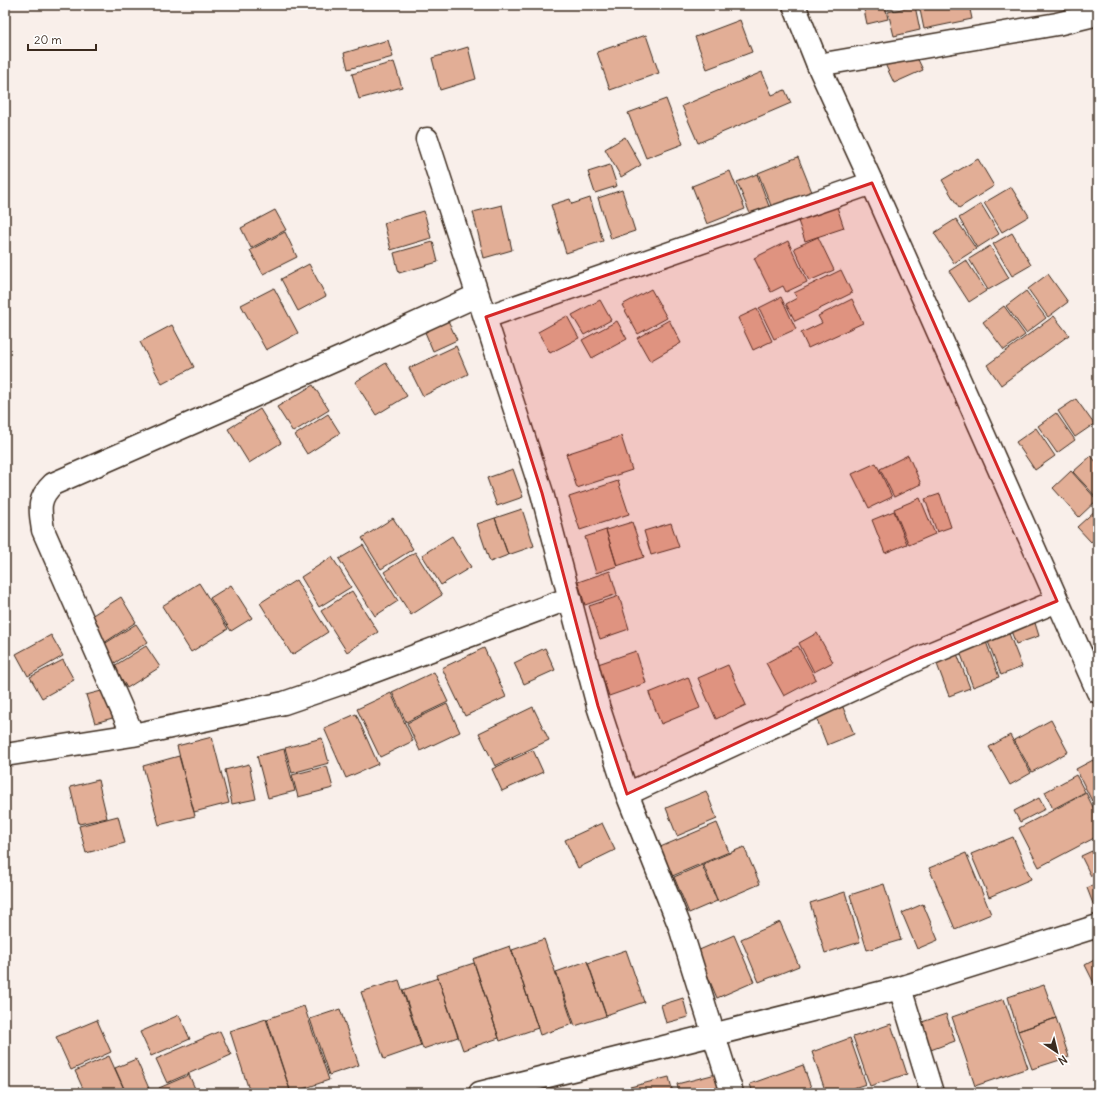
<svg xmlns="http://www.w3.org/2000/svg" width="1103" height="1098" font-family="Delius,sans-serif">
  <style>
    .building { fill: #e2ae96; stroke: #3b2a1e }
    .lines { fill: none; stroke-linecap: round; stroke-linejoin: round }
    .street-casing { stroke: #3b2a1e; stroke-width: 25 }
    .secondary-casing { stroke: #3b2a1e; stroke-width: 25 }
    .street { stroke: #fff; stroke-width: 22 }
    .secondary { stroke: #fff; stroke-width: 22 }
    .marked { fill: #d62828; fill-opacity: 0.2; stroke: #d62828; stroke-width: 3; stroke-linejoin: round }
  </style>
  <rect width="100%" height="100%" fill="#f9efea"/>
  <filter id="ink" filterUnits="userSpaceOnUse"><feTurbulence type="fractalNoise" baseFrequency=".025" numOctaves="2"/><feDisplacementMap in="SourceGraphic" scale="8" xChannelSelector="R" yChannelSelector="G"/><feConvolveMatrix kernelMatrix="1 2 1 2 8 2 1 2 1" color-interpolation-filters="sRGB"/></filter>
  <g filter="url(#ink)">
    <path class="building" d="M863,5H885L888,19L867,24Z
      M887,5H906L888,9Z
      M919,5H969L972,19L924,29Z
      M915,6L920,30L894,36L888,12Z
      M740,20L752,52L707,69L695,37Z
      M646,35L659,73L610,90L597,52Z
      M388,40L393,57L348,69L344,53Z
      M468,47L476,79L440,90L432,58Z
      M914,51L923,70L894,83L885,64Z
      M394,62L402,87L359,99L352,74Z
      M762,72L772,95L785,90L791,103L698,143L682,106Z
      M666,99L683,144L646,158L628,113Z
      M625,137L641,165L621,177L605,149Z
      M798,157L812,192L772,208L758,173Z
      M978,159L994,186L959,208L942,180Z
      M610,165L617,186L595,193L588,172Z
      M730,171L745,209L707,224L692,186Z
      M757,174L770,209L751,216L737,182Z
      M1011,187L1029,216L1002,232L984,203Z
      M622,190L635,231L611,239L598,198Z
      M590,198L603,241L566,253L551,205L570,199L572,204Z
      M981,204L999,234L977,248L959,218Z
      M502,205L512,250L484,258L473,212Z
      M837,207L844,228L805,241L798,221Z
      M275,210L286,230L251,248L241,228Z
      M424,211L431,238L391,250L384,223Z
      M956,219L976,249L954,263L934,233Z
      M285,232L297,257L263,274L250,250Z
      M1012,233L1031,265L1012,276L993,244Z
      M818,237L834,270L809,281L794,248Z
      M788,241L807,282L786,292L783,286L771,292L754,258Z
      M433,242L438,262L399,273L394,253Z
      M990,246L1009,278L988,290L969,259Z
      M966,260L986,291L969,302L949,271Z
      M309,264L326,296L298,311L281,279Z
      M841,270L852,293L795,321L786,304L797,298L794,293Z
      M1048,274L1068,302L1048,317L1028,289Z
      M274,288L298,333L266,350L241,305Z
      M651,289L667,318L638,334L622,305Z
      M1026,291L1046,318L1026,333L1006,306Z
      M781,297L796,329L774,339L759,308Z
      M852,299L863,323L808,348L801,333L822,323L818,316Z
      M600,300L611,320L584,335L572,315Z
      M1004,306L1025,335L1004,350L983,322Z
      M757,309L772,341L753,350L738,318Z
      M445,314L457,340L433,351L422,325Z
      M567,316L579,338L550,353L538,332Z
      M1054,316L1069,335L1001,385L987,365Z
      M669,320L681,343L650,361L637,338Z
      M617,321L627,339L592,358L582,340Z
      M172,325L194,367L162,384L140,342Z
      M456,346L468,374L423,396L409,368Z
      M386,363L407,396L376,415L355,382Z
      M313,385L329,410L293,432L277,407Z
      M1076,399L1094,424L1075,437L1058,411Z
      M260,409L281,443L249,463L228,429Z
      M1056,413L1075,440L1057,453L1038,426Z
      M328,414L340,433L307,454L295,435Z
      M1036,428L1055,456L1035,470L1016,442Z
      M621,436L632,470L577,488L566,454Z
      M908,455L921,484L894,497L880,469Z
      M1091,456L1098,464L1097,498L1073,472Z
      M876,463L892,497L869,508L852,474Z
      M513,469L523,497L497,506L487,478Z
      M1071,471L1097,500L1079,517L1053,488Z
      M618,481L629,514L580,530L569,497Z
      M940,494L951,527L937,532L925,499Z
      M920,498L935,534L909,545L894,509Z
      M1098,508V536L1091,542L1077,527Z
      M522,509L534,546L508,555L495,518Z
      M894,511L907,544L885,553L872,520Z
      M393,518L413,549L381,569L362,538Z
      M495,518L508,555L490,562L477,524Z
      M632,522L644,557L617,566L606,530Z
      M671,523L679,547L651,555L644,531Z
      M606,530L617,566L596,573L585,537Z
      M452,536L471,567L441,585L422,555Z
      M363,545L398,601L375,616L339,559Z
      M415,552L442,595L411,615L384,572Z
      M332,557L351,587L319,607L301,577Z
      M610,571L617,594L585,605L578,582Z
      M296,580L328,632L292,655L260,603Z
      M199,583L228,629L191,652L162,606Z
      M231,585L252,618L231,631L210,598Z
      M352,591L378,632L347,652L321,611Z
      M619,596L629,629L600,639L589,606Z
      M121,597L136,622L104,643L88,618Z
      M1035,623L1039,636L1016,644L1011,631Z
      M136,624L148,642L113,664L101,646Z
      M1008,631L1022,667L1001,675L987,639Z
      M817,633L833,662L814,672L799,643Z
      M51,635L63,656L28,676L16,654Z
      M985,639L999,677L973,687L959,649Z
      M146,646L160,667L127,688L114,666Z
      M798,646L816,679L784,696L766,663Z
      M484,648L506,697L465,716L442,668Z
      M545,648L555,670L524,684L514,663Z
      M636,651L646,683L609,696L598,664Z
      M956,651L970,688L949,696L935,659Z
      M63,660L74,680L42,698L30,677Z
      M728,665L746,705L716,719L698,678Z
      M434,672L448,702L406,722L392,692Z
      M688,677L700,708L661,724L649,693Z
      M109,689L116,717L95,723L86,695Z
      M391,693L413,741L380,757L357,709Z
      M447,704L460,732L420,751L407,723Z
      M842,705L854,734L827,745L816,717Z
      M533,707L549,740L495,766L479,733Z
      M356,714L378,764L346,778L324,728Z
      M1051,720L1068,752L1032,772L1014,740Z
      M1010,735L1031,773L1010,785L989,747Z
      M212,737L229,803L194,812L177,746Z
      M322,738L329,763L292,773L285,748Z
      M284,749L295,791L268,798L257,756Z
      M533,750L543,772L502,791L492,769Z
      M179,756L195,816L159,825L143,766Z
      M1093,760L1098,769V797L1092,801L1076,769Z
      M249,764L256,799L232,804L225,770Z
      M327,766L333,788L298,797L292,775Z
      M1076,775L1085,792L1053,809L1045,792Z
      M98,780L107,818L79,824L70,787Z
      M706,791L717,819L677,836L666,808Z
      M1086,793L1098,817V836L1039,867L1019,828Z
      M1039,798L1045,809L1020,822L1014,811Z
      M118,816L125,843L86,853L79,826Z
      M602,823L615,850L578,868L565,840Z
      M717,823L729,852L670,877L658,848Z
      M1013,837L1031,879L989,897L971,854Z
      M744,847L760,884L718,902L703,864Z
      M1092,851L1098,864V873L1091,876L1081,856Z
      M966,853L991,914L955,929L929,868Z
      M702,865L717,901L689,913L674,877Z
      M1098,883V914H1097L1087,888Z
      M884,884L901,940L867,950L850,895Z
      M845,892L860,942L825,953L810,903Z
      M923,904L938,940L917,949L902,913Z
      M780,922L799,966L759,982L741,939Z
      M734,935L754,982L717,998L697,951Z
      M544,939L573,1024L540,1035L512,950Z
      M510,946L538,1028L500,1041L473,959Z
      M626,950L644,1002L606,1015L588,963Z
      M1098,958V991L1085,965Z
      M587,961L606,1016L575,1026L556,972Z
      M474,963L499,1038L463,1050L437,975Z
      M438,978L458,1037L423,1049L403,990Z
      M399,980L421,1046L384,1059L361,992Z
      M1044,985L1056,1018L1018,1031L1008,997Z
      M683,998L688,1017L666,1023L661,1005Z
      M1004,999L1028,1068L975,1086L952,1017Z
      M304,1006L329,1080L291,1093L267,1019Z
      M340,1009L359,1065L329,1075L310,1019Z
      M946,1014L955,1041L928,1051L919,1023Z
      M179,1015L190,1039L151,1056L140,1032Z
      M1056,1018L1069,1057L1032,1069L1018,1031Z
      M266,1019L291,1093H250L230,1031Z
      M97,1020L111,1052L71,1070L56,1037Z
      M891,1024L907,1074L870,1086L853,1037Z
      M220,1031L231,1055L167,1083L156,1059Z
      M850,1038L866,1084L838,1093H826L812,1052Z
      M109,1056L124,1089L116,1093H85L75,1071Z
      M136,1059L151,1093H126L115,1068Z
      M803,1065L813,1093H753L750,1084Z
      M716,1074L721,1093H679L677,1084Z
      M189,1075L197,1093H161L159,1088Z
      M669,1077L673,1093H632L630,1087Z"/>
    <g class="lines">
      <defs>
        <path id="street" d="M818,65L1057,24L1098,14
          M427,139L542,493L598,706L627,794L680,927L732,1093
          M486,317L872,183
          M133,735L43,530C40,510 37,499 53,484L347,355L478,295
          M5,755L133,735L284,703L348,681L570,598
          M627,794L920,658L1057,601
          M900,988L932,1093
          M480,1093L900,988L1098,926"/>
        <path id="secondary" d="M794,5L818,65L872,183L1098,692"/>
      </defs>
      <use href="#street" class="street-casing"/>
      <use href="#secondary" class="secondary-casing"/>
      <use href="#street" class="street"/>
      <use href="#secondary" class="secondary"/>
    </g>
  </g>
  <path class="marked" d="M872,183L1057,601L920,658L627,794L598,706L542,493L486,317Z"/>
  <rect width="1103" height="1098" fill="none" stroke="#fff" stroke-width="20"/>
  <rect x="10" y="10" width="1083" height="1078" fill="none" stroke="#3b2a1e" stroke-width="1.5" filter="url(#ink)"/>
  <g transform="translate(1057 1052) rotate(145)" stroke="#ffffff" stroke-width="3" paint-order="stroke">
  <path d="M0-3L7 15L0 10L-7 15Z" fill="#3b2a1e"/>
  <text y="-6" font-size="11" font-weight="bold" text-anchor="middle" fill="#3b2a1e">N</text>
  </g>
  <path d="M28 44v6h68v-6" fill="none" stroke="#3b2a1e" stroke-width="2"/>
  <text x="34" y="44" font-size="12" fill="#3b2a1e" stroke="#ffffff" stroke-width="3" paint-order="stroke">20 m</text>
</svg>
